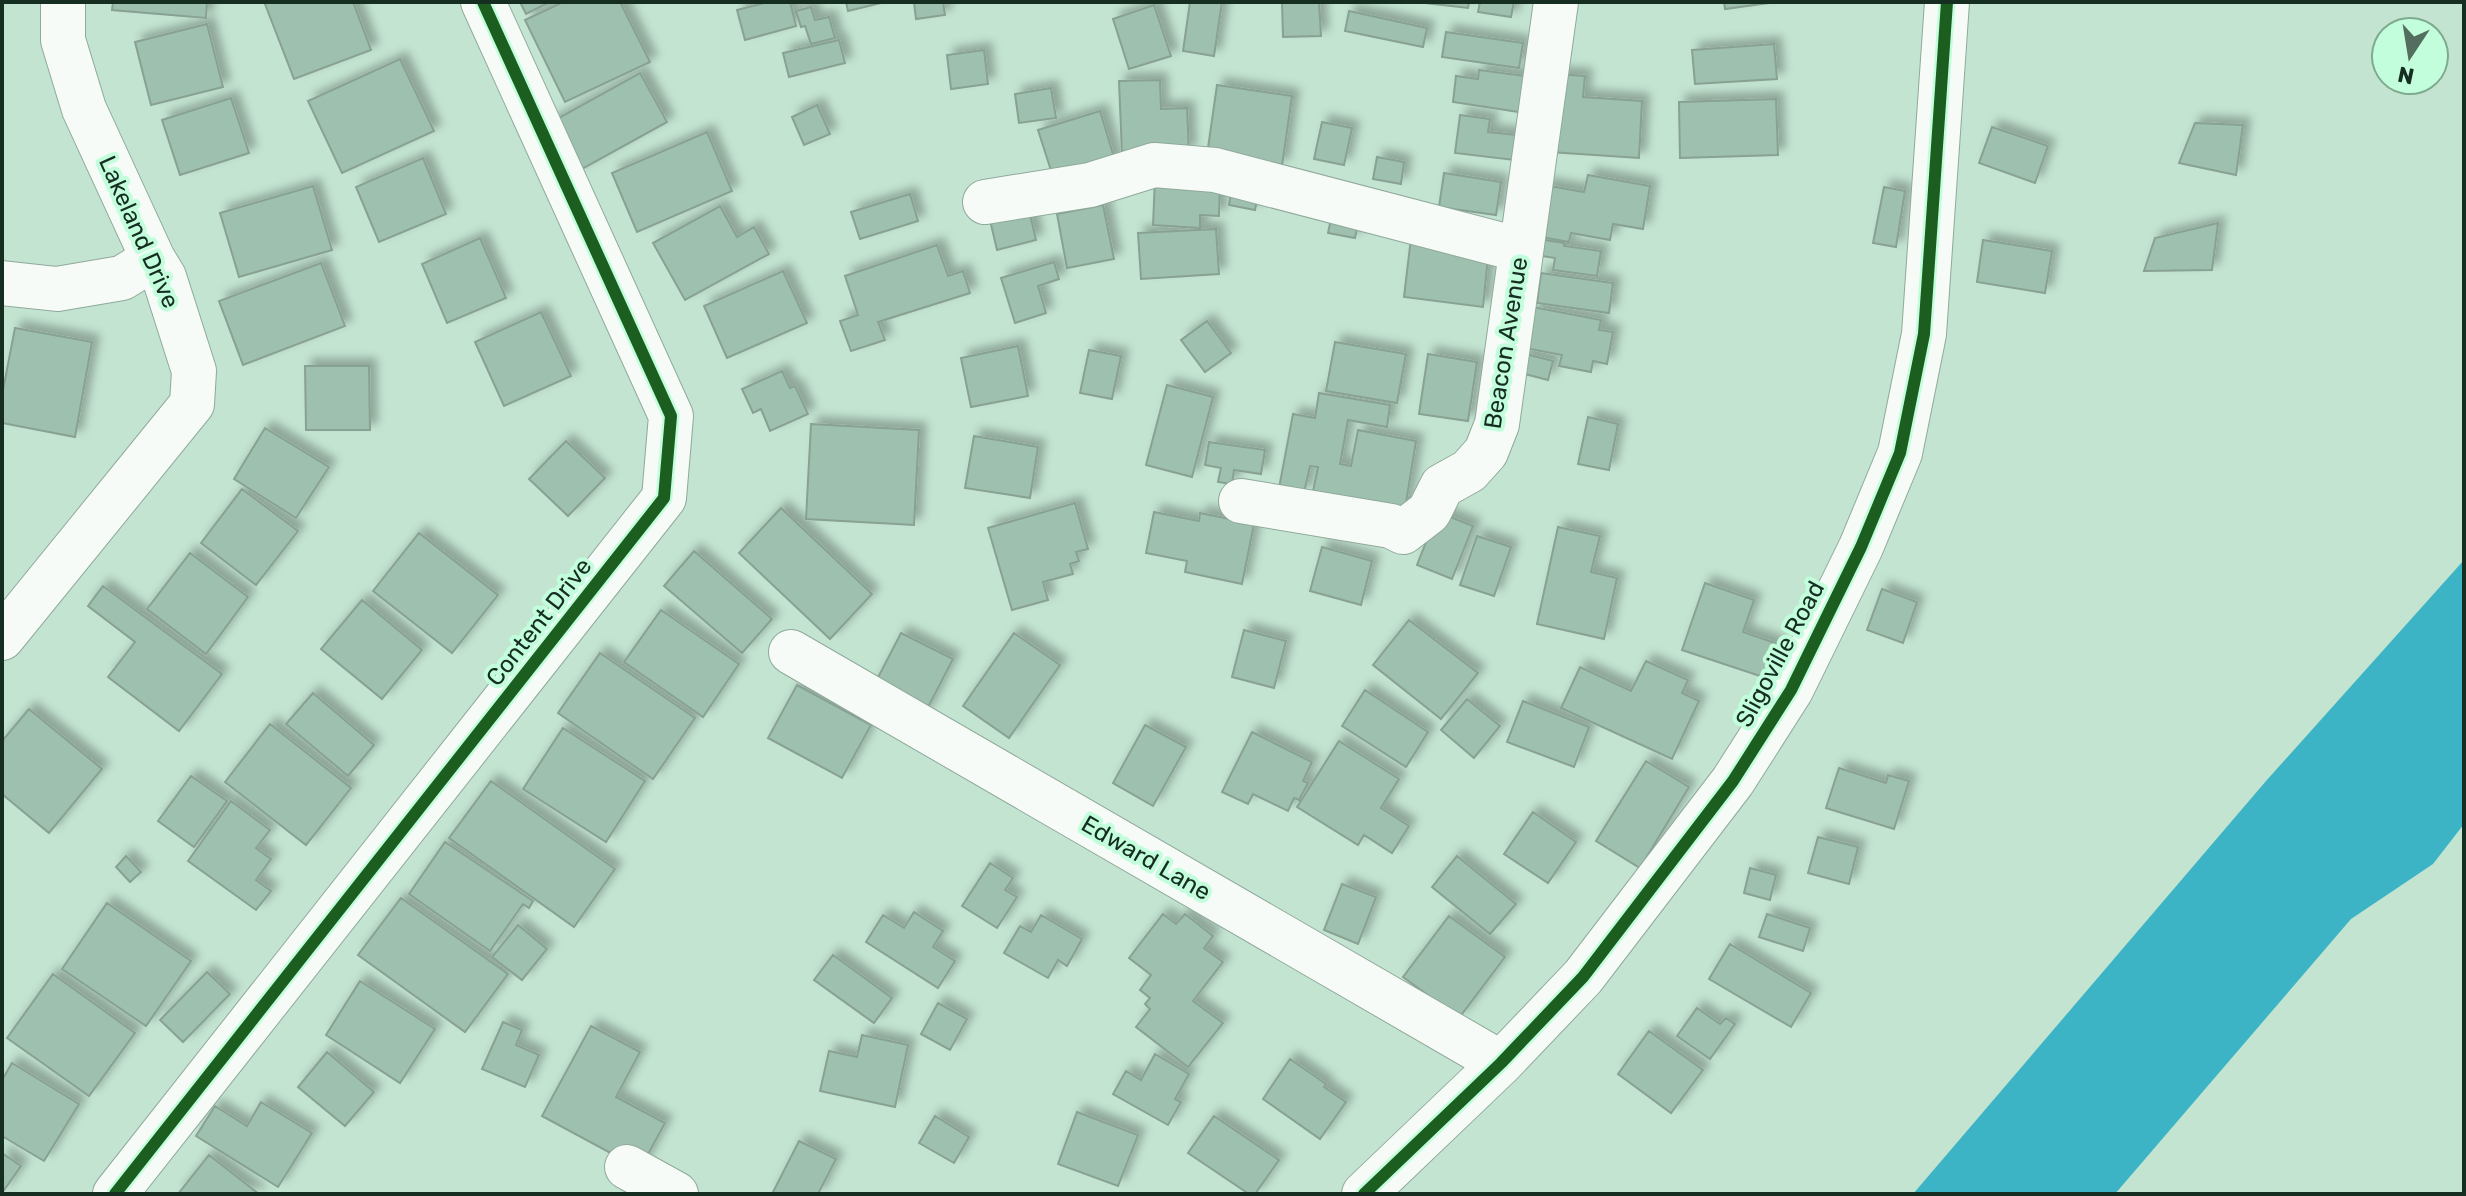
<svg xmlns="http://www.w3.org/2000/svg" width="2466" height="1196" font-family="Rubik,sans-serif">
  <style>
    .water { fill: #3cb4c6 }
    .building { fill: #9ec0ae; stroke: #88a193; stroke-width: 2; filter: url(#shadow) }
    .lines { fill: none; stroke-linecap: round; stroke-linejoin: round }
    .minor-casing { stroke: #90a99b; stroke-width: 46 }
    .minor { stroke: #f6fbf8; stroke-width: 44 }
    .cycleway-casing { stroke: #c3fedc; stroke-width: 17 }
    .cycleway { stroke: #1b5e20; stroke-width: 12 }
    .labels { text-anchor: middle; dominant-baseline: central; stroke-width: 8; stroke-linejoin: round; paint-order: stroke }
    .street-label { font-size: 24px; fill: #162d21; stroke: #c3fedc }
  </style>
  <defs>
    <filter id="shadow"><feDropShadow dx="7" dy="-7" stdDeviation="4" flood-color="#0004"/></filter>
  </defs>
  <rect width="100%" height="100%" fill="#c3e4d1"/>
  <path class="water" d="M2464,560V824L2433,864L2351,919L2115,1194H1913L2266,781Z"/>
  <path class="building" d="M113,2H207L206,18L112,10Z
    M269,2H353L371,50L294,79L265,4Z
    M520,2H550L526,14Z
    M563,2H620L650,62L565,102L525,20Z
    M768,2H790L796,26L745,40L737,10Z
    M846,2H885L848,11Z
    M914,2H943L945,15L916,19Z
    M1190,2H1222L1214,56L1183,51Z
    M1282,2H1319L1321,36L1283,37Z
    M1416,2H1469L1468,8Z
    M1480,2H1514L1511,17L1478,12Z
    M1724,2H1776L1725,9Z
    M1154,5L1171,56L1129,69L1113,19Z
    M811,7L815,20L829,17L835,38L811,44L805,26L801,27L796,11Z
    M1349,11L1427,28L1423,47L1345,31Z
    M207,24L223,87L151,105L135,42Z
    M1446,32L1523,43L1519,68L1442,57Z
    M839,40L845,63L789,77L783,53Z
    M1774,44L1777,79L1695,84L1692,50Z
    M984,50L988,84L951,89L947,55Z
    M400,59L434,131L342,173L308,101Z
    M1479,70L1525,76L1519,112L1453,102L1456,76L1478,79Z
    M640,73L667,122L573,174L546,125Z
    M1555,74L1585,76L1583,97L1642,101L1639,158L1550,152Z
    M1160,80L1161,109L1187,108L1189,152L1122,155L1119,81Z
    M1217,85L1292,96L1282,166L1207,155Z
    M1051,88L1056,118L1019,123L1015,94Z
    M231,98L249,153L180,175L162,120Z
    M1776,99L1778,155L1680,158L1679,102Z
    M817,105L830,134L804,145L792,117Z
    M1100,111L1116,164L1055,183L1038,130Z
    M1460,115L1490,119L1488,132L1517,135L1514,160L1455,153Z
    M1322,122L1352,128L1344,165L1314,159Z
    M2195,123L2243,125L2236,175L2179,163Z
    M1992,127L2048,146L2035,183L1979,163Z
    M707,132L732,191L637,232L612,173Z
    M1377,157L1404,162L1401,184L1373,179Z
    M423,158L446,214L379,242L356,187Z
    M1444,173L1501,182L1496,215L1439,207Z
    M1588,175L1650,186L1643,229L1613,224L1610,240L1571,233L1569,242L1536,236L1544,185L1584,192Z
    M1155,179L1220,182L1219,216L1200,215V228L1153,225Z
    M313,186L332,250L239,277L220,213Z
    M1232,186L1259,190L1255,210L1229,205Z
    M1884,187L1905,191L1896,247L1873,243Z
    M910,194L918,221L860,239L851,212Z
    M1103,205L1114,259L1067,268L1057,214Z
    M720,206L737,237L754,227L769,254L685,300L653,243Z
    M1333,209L1360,214L1355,238L1328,233Z
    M1029,210L1036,240L997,250L990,220Z
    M2218,223L2212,270L2144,271L2155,238Z
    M1216,229L1219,274L1141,279L1138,233Z
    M480,238L506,298L447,323L422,264Z
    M1411,238L1489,247L1483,307L1404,297Z
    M1538,239L1564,243V246L1601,251L1597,276L1553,270L1555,258L1536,255Z
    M1983,240L2052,251L2045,293L1977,282Z
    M937,245L948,276L963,271L970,293L878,322L885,340L851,351L840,321L858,315L845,276Z
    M1054,262L1059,279L1038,286L1046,313L1015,323L1001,278Z
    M321,263L345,326L243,365L219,301Z
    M783,271L807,323L727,358L704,306Z
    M1541,273L1613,283L1609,313L1537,303Z
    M1533,307L1601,320L1599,330L1613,332L1607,364L1593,361L1591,372L1559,366L1562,355L1525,348Z
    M541,312L571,376L504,406L475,342Z
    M1207,321L1231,353L1205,372L1181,340Z
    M15,328L92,342L75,437L2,423V395Z
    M1335,342L1406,354L1397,403L1326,391Z
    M1018,346L1028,396L971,407L961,358Z
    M1089,350L1121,356L1112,399L1080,393Z
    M1522,353L1553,361L1548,380L1517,372Z
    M1428,354L1477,362L1468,421L1419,414Z
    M305,366H369L370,430H306Z
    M782,371L790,388L795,386L808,414L770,431L761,409L753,413L742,389Z
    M1167,385L1213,397L1192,477L1146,465Z
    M1319,393L1390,405L1387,427L1348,420L1340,464L1351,466L1358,430L1416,441L1404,515L1312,496L1318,467L1310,466L1304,493L1279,488L1293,414L1315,418Z
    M1588,417L1618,424L1609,470L1578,464Z
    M811,424L919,430L914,525L806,519Z
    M265,428L329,467L296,518L234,479Z
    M974,436L1038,447L1030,498L965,488Z
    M566,441L605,478L568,516L529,479Z
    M1209,442L1265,450L1261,474L1234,470L1232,484L1218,482L1221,468L1205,465Z
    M242,489L298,531L256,585L201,543Z
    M1075,503L1088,549L1076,552L1079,561L1070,564L1073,574L1043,582L1048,600L1012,610L988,528Z
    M781,508L872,594L830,639L739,553Z
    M1154,512L1199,521L1200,513L1254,524L1242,584L1185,572L1187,561L1146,553Z
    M1438,512L1473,526L1452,579L1417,565Z
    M1558,527L1600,536L1591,572L1617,578L1604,639L1537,624Z
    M419,533L498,595L452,653L373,591Z
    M1477,536L1511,547L1494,596L1460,585Z
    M1322,547L1372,561L1361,605L1310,591Z
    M694,551L772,619L742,653L664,586Z
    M190,553L248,597L206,654L147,609Z
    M1705,583L1754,600L1743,632L1778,644L1766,678L1682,650Z
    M103,586L222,674L179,731L108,677L135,642L88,606Z
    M1882,589L1917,602L1903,643L1867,630Z
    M362,600L422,650L382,699L321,649Z
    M661,610L739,664L703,717L624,662Z
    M1409,620L1478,673L1441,719L1373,665Z
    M1244,630L1286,641L1274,688L1232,677Z
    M901,633L953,659L924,715L872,689Z
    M1014,633L1060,665L1009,738L963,706Z
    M600,653L695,718L653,779L558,713Z
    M1646,661L1688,680L1682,693L1699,701L1672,759L1561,708L1580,667L1631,691Z
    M797,685L871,725L842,778L768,738Z
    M1365,690L1428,732L1406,767L1342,726Z
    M313,693L374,745L348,776L286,724Z
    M1467,699L1500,726L1474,758L1441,730Z
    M1523,701L1589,727L1574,767L1507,742Z
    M29,709L102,769L49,833L2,794V741Z
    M270,724L351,788L306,845L225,782Z
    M1145,725L1186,747L1153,806L1113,783Z
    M563,728L645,781L606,842L523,789Z
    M1252,732L1312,762L1303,781L1308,783L1299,800L1294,798L1288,811L1253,794L1248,804L1222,792Z
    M1339,741L1399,779L1381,808L1409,826L1392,853L1364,835L1358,845L1297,807Z
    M1646,761L1689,787L1640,868L1596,841Z
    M1839,768L1886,783L1888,775L1909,781L1894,829L1826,808Z
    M191,776L227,801L194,847L158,821Z
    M491,781L615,869L574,927L449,838Z
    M231,801L270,830L256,848L271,859L256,880L271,891L256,910L188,861Z
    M1533,812L1576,842L1548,883L1504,854Z
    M1818,837L1858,847L1849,884L1808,873Z
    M445,842L533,901L529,908L523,904L490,951L409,894Z
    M126,856L141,872L130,882L116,867Z
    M1457,856L1516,904L1490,934L1432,887Z
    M990,863L1013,878L1005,890L1017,897L997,928L962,906Z
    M1750,868L1776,875L1770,900L1744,893Z
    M1342,884L1376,897L1358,944L1324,930Z
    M401,898L508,974L465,1032L358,955Z
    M107,903L191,961L146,1026L62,969Z
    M914,912L943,931L933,947L955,961L938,988L866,942L883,915L904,928Z
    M1163,914L1176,924L1185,914L1213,936L1204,948L1223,962L1193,1001L1223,1023L1188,1067L1136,1027L1150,1009L1145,1004L1150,998L1140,990L1151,975L1129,958Z
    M1767,914L1810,928L1803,951L1759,937Z
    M1041,915L1082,939L1067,966L1058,960L1048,978L1004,953L1020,926L1031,932Z
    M1449,916L1505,957L1459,1018L1403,977Z
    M518,925L547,949L522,980L492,957Z
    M1730,944L1811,993L1791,1027L1709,979Z
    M833,955L892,998L874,1023L814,980Z
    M207,972L230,994L183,1042L160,1020Z
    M53,974L135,1033L89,1096L7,1038Z
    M360,981L435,1029L400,1083L326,1035Z
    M938,1003L967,1019L950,1050L921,1034Z
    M1697,1008L1720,1024L1726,1018L1735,1024L1710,1059L1677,1036Z
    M503,1022L522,1030L516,1045L539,1055L525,1087L482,1069Z
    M591,1026L640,1052L616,1097L665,1123L640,1169L542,1116Z
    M1649,1031L1703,1070L1671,1113L1618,1074Z
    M862,1035L908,1045L895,1107L820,1091L829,1051L857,1057Z
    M327,1052L374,1092L345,1126L298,1087Z
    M1155,1054L1189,1074L1175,1099L1181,1102L1168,1125L1113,1094L1126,1071L1141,1080Z
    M1290,1059L1326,1084L1324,1087L1346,1102L1320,1139L1263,1099Z
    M12,1063L79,1104L44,1161L2,1136V1080Z
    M261,1102L312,1133L278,1187L196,1136L215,1106L247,1126Z
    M1077,1112L1138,1135L1118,1186L1058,1164Z
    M935,1116L969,1137L954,1163L919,1143Z
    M1214,1116L1279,1160L1255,1194H1249L1188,1153Z
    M799,1141L836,1159L818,1194H772Z
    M2,1153L21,1166L2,1193Z
    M209,1155L259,1194H178Z"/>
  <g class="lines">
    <defs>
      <path id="minor" d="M985,202L1090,185L1154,165L1215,170L1521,250
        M2,283L57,289L122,278L153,259
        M1241,501L1391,526L1403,532L1429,512L1442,486L1469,471L1486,452L1497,424L1556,2
        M2,638L192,404L194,371L164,277L153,259L84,109L63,40V2
        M791,652L1501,1063
        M627,1167L676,1194
        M115,1194L664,498L671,416L483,2
        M1364,1194L1501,1063L1583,977L1733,781L1791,690L1861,547L1900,453L1924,334L1947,2"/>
    </defs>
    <use href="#minor" class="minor-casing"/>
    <use href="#minor" class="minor"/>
    <defs>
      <path id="cycleway" d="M115,1194L664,498L671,416L483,2
        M1364,1194L1501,1063L1583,977L1733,781L1791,690L1861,547L1900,453L1924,334L1947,2"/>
    </defs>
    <use href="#cycleway" class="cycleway-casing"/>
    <use href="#cycleway" class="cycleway"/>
  </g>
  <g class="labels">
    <g class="street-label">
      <text transform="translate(139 232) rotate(66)">Lakeland Drive</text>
      <text transform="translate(1506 343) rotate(-81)">Beacon Avenue</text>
      <text transform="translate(539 622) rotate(-52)">Content Drive</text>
      <text transform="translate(1780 654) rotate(-62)">Sligoville Road</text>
      <text transform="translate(1146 858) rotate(30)">Edward Lane</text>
    </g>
  </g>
  <rect width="2466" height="1196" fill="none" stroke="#162d21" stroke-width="8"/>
  <g transform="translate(2410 56) rotate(192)"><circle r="38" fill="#c3fedc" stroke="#7eaa91" stroke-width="2"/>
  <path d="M0-6L14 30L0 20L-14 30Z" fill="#536d5f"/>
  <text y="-12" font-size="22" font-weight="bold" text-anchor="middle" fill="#162d21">N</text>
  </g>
</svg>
